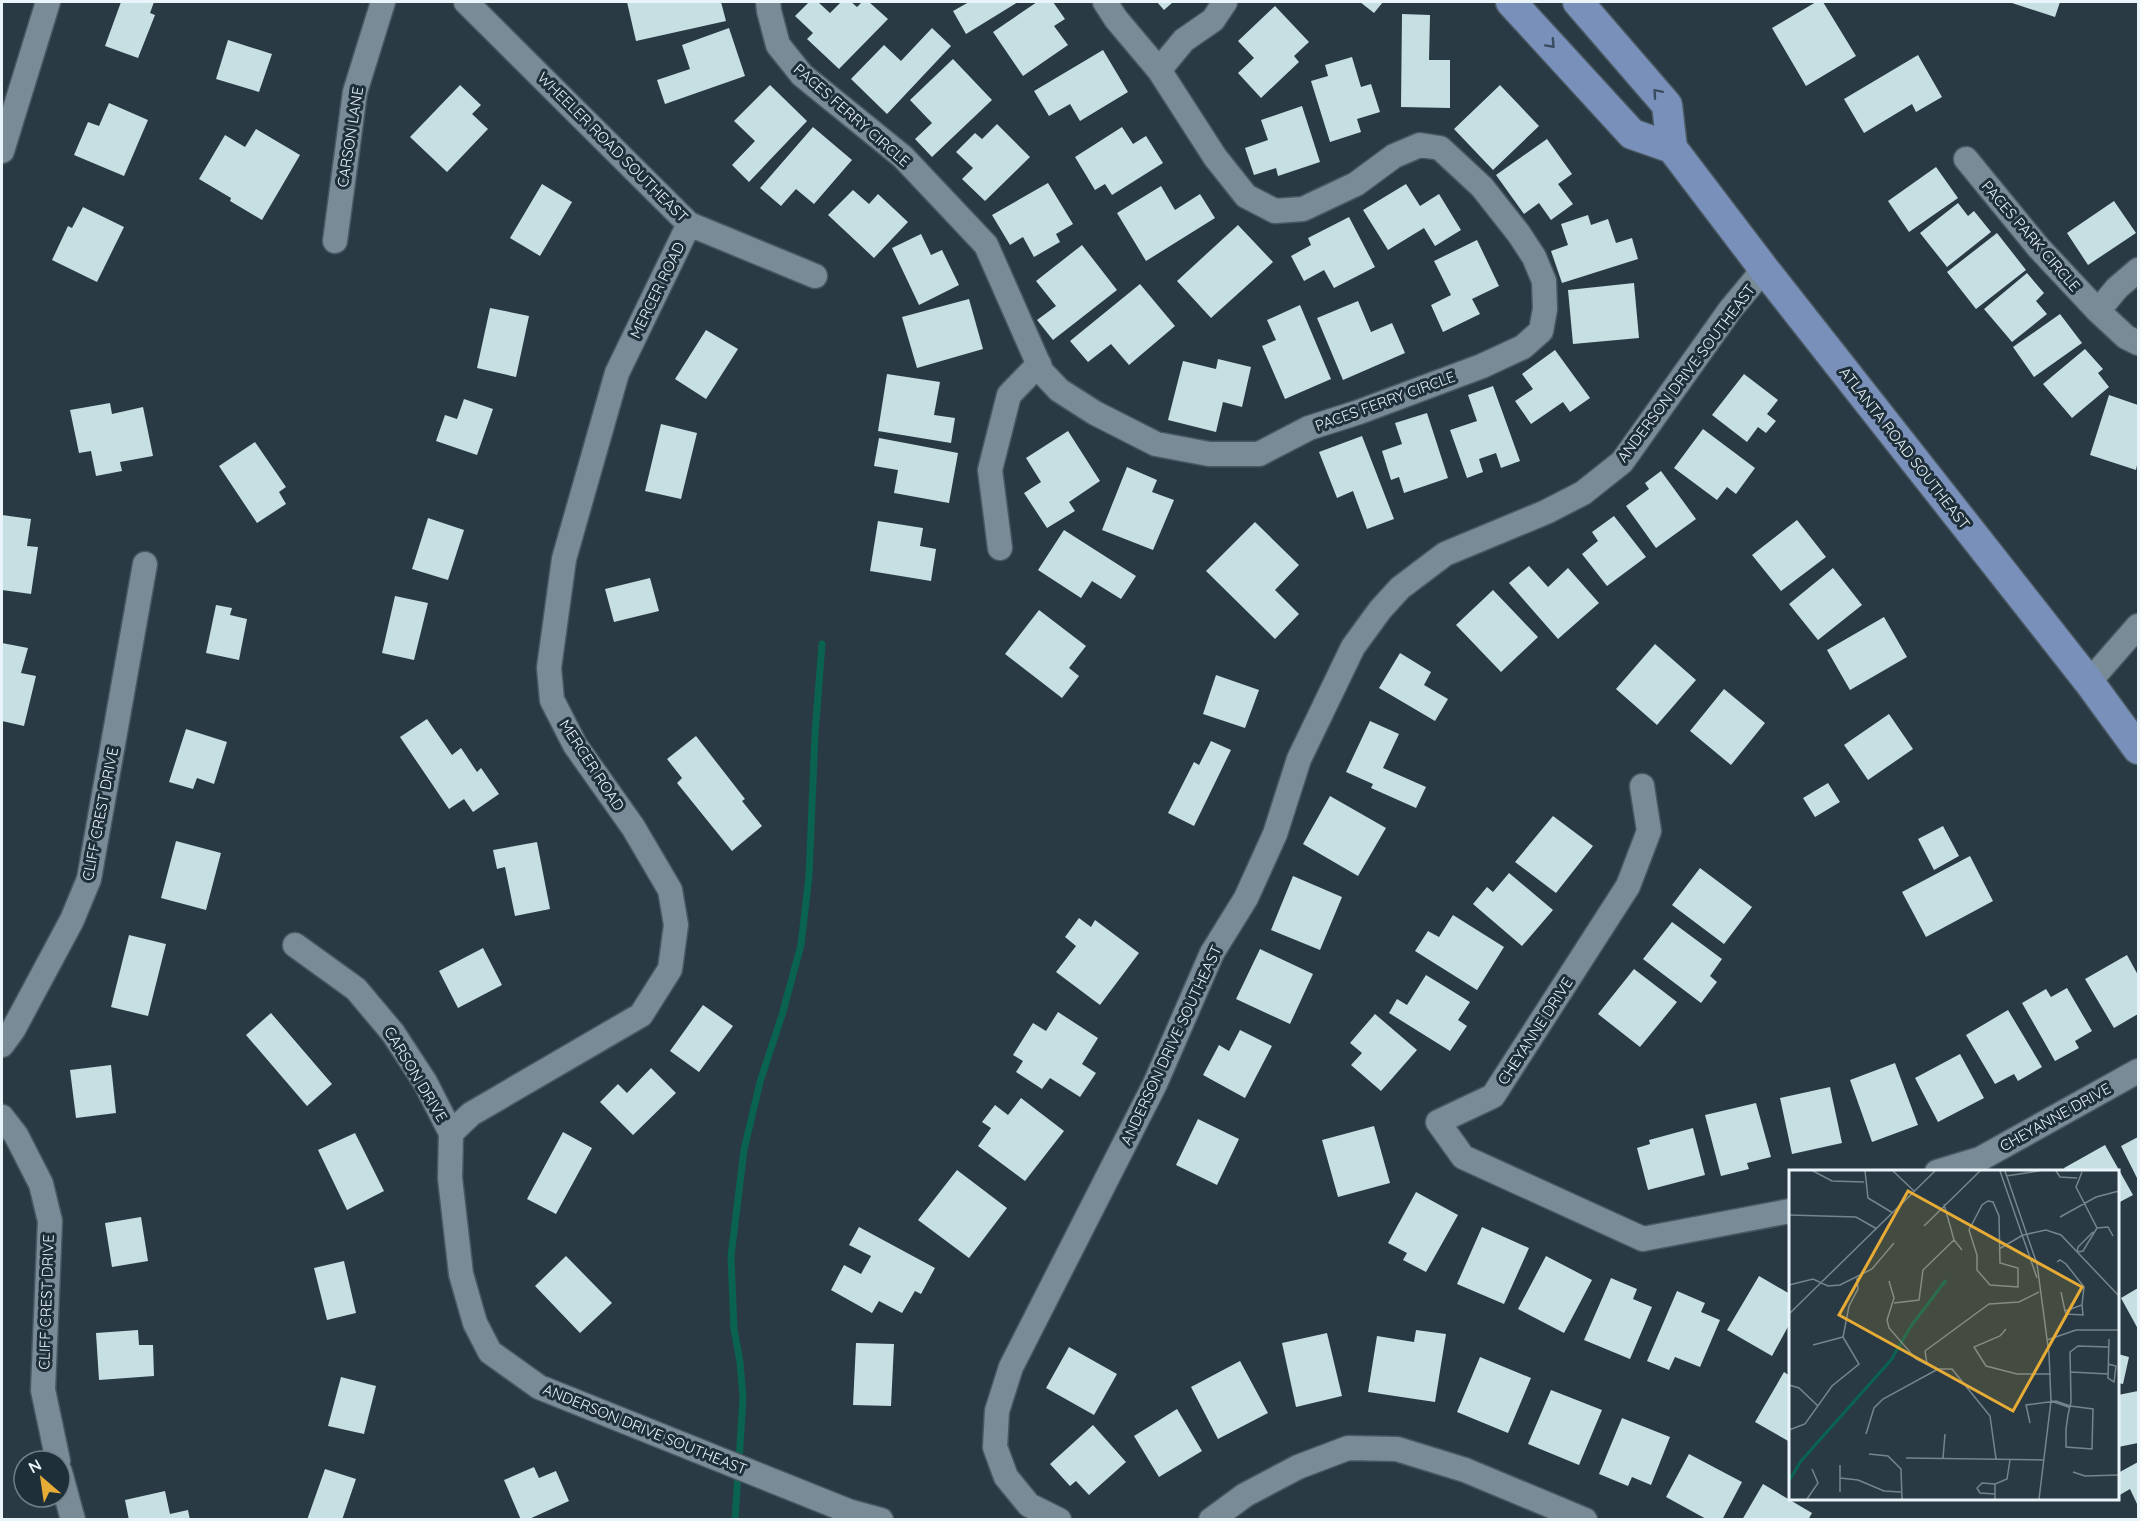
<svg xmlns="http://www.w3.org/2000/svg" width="2140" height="1521" font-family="Quicksand,sans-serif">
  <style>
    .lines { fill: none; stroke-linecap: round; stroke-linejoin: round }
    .stream { stroke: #0a6250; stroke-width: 7 }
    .building { fill: #c6dfe2 }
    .minor-casing { stroke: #495860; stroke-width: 27 }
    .major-casing { stroke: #495860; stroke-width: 33 }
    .minor { stroke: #788b96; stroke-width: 24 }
    .major { stroke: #7990bb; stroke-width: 30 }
    .oneway { stroke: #3a4c60 }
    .labels { text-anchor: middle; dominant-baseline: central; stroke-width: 6; stroke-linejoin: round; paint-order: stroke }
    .street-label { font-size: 15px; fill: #eaf5fb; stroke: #1f2f39 }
    .inset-river { fill: none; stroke: #0a6250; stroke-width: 3 }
    .inset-road { fill: none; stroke: #76858d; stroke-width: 1.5 }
    .view { fill: #e6ac36; fill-opacity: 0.15; stroke: #e6ac36; stroke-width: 3 }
    .inset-edge { fill: none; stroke: #eaf5fb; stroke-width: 3 }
  </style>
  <rect width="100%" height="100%" fill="#293a44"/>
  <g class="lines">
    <path class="stream" d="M739,1462L743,1398L740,1362L734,1329L731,1256L744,1150L760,1082L782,1015L801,945L809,876L815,734L822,644
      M735,1520L738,1473"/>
  </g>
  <path class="building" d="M121,2H154L150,13L155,15L138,58L105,46Z
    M627,2H721L726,21L636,41Z
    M809,2H818L830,13L841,2H851L857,7L862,2H869L888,19L839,69L807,39L813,33L795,16Z
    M969,2H1018L966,34L953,11Z
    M1037,2H1053L1065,19L1054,26L1068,45L1023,76L993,32Z
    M1157,2H1173L1164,10Z
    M1360,2H1383L1374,13Z
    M1816,2H1823L1856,56L1806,86L1772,28Z
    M2009,2H2060L2055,17Z
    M1275,6L1309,42L1294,56L1299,62L1261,98L1238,73L1254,58L1238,41Z
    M1402,14L1430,15L1429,60H1450V108L1401,107Z
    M729,28L745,76L665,104L657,80L690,69L682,45Z
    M932,28L951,46L887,114L851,79L884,45L901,61Z
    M228,40L272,54L259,92L216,79Z
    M1103,50L1128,92L1080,121L1070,104L1049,116L1034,91Z
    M1918,55L1942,97L1916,112L1912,104L1864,133L1844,99Z
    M1352,57L1361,87L1371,84L1380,112L1357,119L1361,132L1330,142L1311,81L1328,76L1325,65Z
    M953,59L992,100L932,157L915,139L932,123L910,100Z
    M460,85L481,105L472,114L488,129L447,172L410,137Z
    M770,85L807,121L749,182L732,165L755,141L734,121Z
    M1500,85L1539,126L1493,170L1454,129Z
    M109,103L148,120L124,176L74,155L88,122L99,126Z
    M1302,106L1320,162L1278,176L1276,168L1254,175L1245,148L1268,140L1261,120Z
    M997,124L1030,157L985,201L962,179L973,168L956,152L975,133L982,139Z
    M813,127L852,160L814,204L796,189L781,206L760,188Z
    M1122,127L1133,144L1146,136L1163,163L1112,195L1105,184L1095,190L1075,157Z
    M256,129L300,155L262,220L230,201L231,198L199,179L225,135L245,147Z
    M1547,139L1572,174L1558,184L1573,204L1551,220L1539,203L1524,214L1496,175Z
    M1936,167L1958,198L1909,232L1888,201Z
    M1048,183L1073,224L1056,234L1060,242L1034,257L1023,237L1010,245L992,215Z
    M542,184L572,202L540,256L510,238Z
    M1406,184L1420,206L1439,194L1461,230L1435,246L1424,228L1388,250L1363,210Z
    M1161,186L1175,210L1200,194L1215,218L1146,261L1117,213Z
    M853,190L869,204L878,194L908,222L874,258L828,215Z
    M2114,201L2136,233L2088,265L2067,233Z
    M1958,203L1968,216L1974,211L1991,232L1947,267L1920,233Z
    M83,207L124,227L97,282L52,260L68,226L72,228Z
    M1588,215L1591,225L1608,219L1616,243L1632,238L1638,259L1562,283L1551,251L1568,245L1561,224Z
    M1349,217L1375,267L1334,288L1324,270L1304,281L1291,256L1311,245L1308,238Z
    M1238,225L1273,262L1211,318L1177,281Z
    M1997,233L2026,270L1976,309L1947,272Z
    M921,234L931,255L942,250L959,285L919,305L892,248Z
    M1477,240L1499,286L1472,299L1480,314L1443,332L1431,305L1451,295L1434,261Z
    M1082,245L1117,290L1053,340L1037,320L1056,306L1036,281Z
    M2027,273L2044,293L2036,301L2047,314L2012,342L1984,309Z
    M1634,283L1639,338L1573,344L1568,290Z
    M1140,284L1175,326L1129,365L1111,344L1088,362L1070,341Z
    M969,299L983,349L917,368L902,317Z
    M1358,301L1371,332L1392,323L1405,353L1343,380L1317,318Z
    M1300,305L1331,379L1285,399L1262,346L1276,340L1267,320Z
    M490,308L529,316L516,377L477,368Z
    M2060,314L2082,343L2034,377L2013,347Z
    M706,330L738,349L706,399L675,379Z
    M2085,349L2103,369L2098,373L2109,387L2072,418L2043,384Z
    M1555,350L1590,398L1570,412L1563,402L1531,424L1515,401L1533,389L1522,374Z
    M1218,359L1251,367L1242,407L1223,402L1216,432L1168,420L1183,361L1216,369Z
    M887,374L940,382L934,415L955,418L951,443L878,431Z
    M1744,374L1778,400L1767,414L1776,421L1766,433L1758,427L1747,442L1712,415Z
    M1493,386L1520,461L1501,468L1496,453L1479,459L1483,472L1467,478L1450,430L1477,421L1468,395Z
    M2109,395L2138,405V460L2136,470L2090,455Z
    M464,399L493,409L477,455L436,441L445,415L457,419Z
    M110,403L112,414L143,407L153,456L120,462L122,471L96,476L91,451L79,453L70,410Z
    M1427,413L1448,478L1404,493L1399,477L1391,480L1382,451L1402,444L1395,423Z
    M661,424L697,433L681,499L645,491Z
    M1703,429L1755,468L1736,494L1727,487L1717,500L1674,468Z
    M1068,431L1100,481L1069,502L1075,511L1047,528L1024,493L1041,482L1026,458Z
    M1362,436L1394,519L1367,529L1353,491L1337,498L1319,452Z
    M879,438L958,453L949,503L894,493L898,470L874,466Z
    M255,442L286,487L279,492L286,504L257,523L219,466Z
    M1127,467L1157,480L1152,492L1174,500L1153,550L1102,530Z
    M1661,471L1696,519L1656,548L1626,506L1649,489L1645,483Z
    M2,515L31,519L27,546L38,547L31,594L2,590Z
    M1614,516L1646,557L1607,586L1582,554L1598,541L1592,532Z
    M428,518L464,530L448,580L412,569Z
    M1797,520L1826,557L1781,591L1752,555Z
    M878,521L923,528L920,546L936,549L931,581L870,571Z
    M1255,522L1299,565L1275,590L1299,614L1275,639L1206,571Z
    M1064,530L1136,576L1121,599L1092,581L1081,598L1038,570Z
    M1529,566L1548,587L1568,568L1599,603L1558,639L1509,583Z
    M1833,568L1862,605L1818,640L1789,604Z
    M650,578L659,611L614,622L605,589Z
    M1493,590L1538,637L1501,672L1456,625Z
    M395,596L428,603L414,660L382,653Z
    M216,605L232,608L230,615L247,619L239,660L206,653Z
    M1039,610L1086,646L1069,668L1079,676L1062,698L1005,654Z
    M1884,617L1907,657L1850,690L1827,650Z
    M2,643L28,648L21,673L36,676L24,726L2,721Z
    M1655,644L1696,680L1657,725L1616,689Z
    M1400,653L1431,672L1424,685L1448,699L1435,721L1379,688Z
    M1216,675L1259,690L1245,728L1203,714Z
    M1724,689L1765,723L1731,765L1690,731Z
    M1889,714L1913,749L1868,780L1844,745Z
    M427,719L452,755L461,748L477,772L481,768L499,794L473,812L464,799L449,809L400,737Z
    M1370,721L1399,734L1383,768L1426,787L1416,808L1371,788L1373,784L1346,772Z
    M186,729L227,742L214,784L197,778L193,789L169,782Z
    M696,736L745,799L742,801L762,826L732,851L677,783L682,778L667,759Z
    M1211,741L1231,750L1194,826L1168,813L1194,762L1199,765Z
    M1828,783L1840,802L1815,817L1803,798Z
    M1330,796L1386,828L1358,876L1303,844Z
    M1553,816L1593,846L1556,893L1515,862Z
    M1943,826L1959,856L1934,870L1918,839Z
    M176,841L221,853L206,910L161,898Z
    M537,842L550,909L515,916L505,867L497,869L493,850Z
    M1970,856L1993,901L1926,937L1902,892Z
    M1700,868L1752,907L1724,944L1672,905Z
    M1509,873L1553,910L1522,946L1473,904L1487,887L1493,892Z
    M1293,876L1342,897L1320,950L1271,930Z
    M1453,915L1504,947L1477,990L1415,951L1428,931L1439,937Z
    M1079,918L1091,927L1095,920L1139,953L1100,1005L1056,972L1076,946L1065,937Z
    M1672,922L1722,959L1710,976L1717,982L1701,1003L1643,959Z
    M129,935L166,944L148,1016L111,1007Z
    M483,948L502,985L458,1008L439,971Z
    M1260,949L1313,974L1290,1024L1236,999Z
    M2127,955L2138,975V1014L2114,1028L2085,979Z
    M1634,969L1677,1002L1640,1047L1598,1014Z
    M1426,975L1470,1002L1458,1020L1467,1026L1450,1051L1389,1013L1397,999L1407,1005Z
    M2067,988L2092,1031L2075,1041L2079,1048L2055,1061L2022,1003L2046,989L2051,997Z
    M703,1005L733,1026L699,1072L670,1051Z
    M2008,1010L2042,1067L2018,1081L2014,1074L1995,1084L1966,1035Z
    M1058,1012L1098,1038L1082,1064L1096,1073L1080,1097L1050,1078L1042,1089L1016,1072L1023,1061L1013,1055L1033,1023L1046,1031Z
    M271,1013L332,1084L307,1106L246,1035Z
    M1375,1014L1417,1050L1381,1091L1351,1065L1362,1053L1350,1043Z
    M1240,1030L1272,1046L1245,1098L1203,1075L1219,1045L1229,1051Z
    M1960,1054L1984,1098L1938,1122L1915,1078Z
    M1895,1063L1918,1125L1872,1142L1850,1080Z
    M111,1065L116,1113L76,1118L70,1070Z
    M651,1068L676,1093L633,1135L600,1102L618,1084L627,1093Z
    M1830,1087L1842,1143L1792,1154L1780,1098Z
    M1021,1098L1064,1131L1025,1181L978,1146L991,1128L982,1122L995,1105L1008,1115Z
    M1756,1103L1771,1157L1747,1163L1749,1169L1721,1176L1705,1115Z
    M1198,1119L1239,1139L1217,1185L1176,1165Z
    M1374,1126L1390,1183L1338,1197L1322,1140Z
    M1693,1128L1705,1175L1648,1190L1637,1148L1650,1144L1649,1140Z
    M563,1132L592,1148L556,1214L527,1199Z
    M355,1133L384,1191L347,1210L318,1150Z
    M2138,1137V1180L2121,1146Z
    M2105,1145L2133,1195L2118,1203V1172H2066L2064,1168Z
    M957,1170L1007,1208L969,1258L918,1220Z
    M1416,1192L1458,1215L1426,1272L1403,1260L1407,1253L1388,1243Z
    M141,1217L148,1261L112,1267L105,1223Z
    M859,1227L935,1268L921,1294L915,1291L902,1313L879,1301L872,1313L831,1290L844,1265L861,1274L871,1256L849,1245Z
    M1482,1227L1529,1248L1504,1304L1457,1284Z
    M566,1256L612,1303L580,1333L535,1286Z
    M1546,1256L1592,1280L1564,1333L1518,1309Z
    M344,1261L356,1313L327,1320L314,1268Z
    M1759,1276L1790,1294V1323L1772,1356L1727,1330Z
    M1611,1278L1637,1289L1633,1299L1652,1307L1630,1359L1584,1340Z
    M2138,1288V1329L2121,1298Z
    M1677,1291L1705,1303L1701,1312L1720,1320L1700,1367L1675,1357L1669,1370L1647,1361Z
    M138,1330L139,1345H153L154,1376L99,1380L96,1333Z
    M1416,1330L1446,1334L1435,1402L1368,1392L1377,1336L1414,1342Z
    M1327,1333L1342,1396L1296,1407L1282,1343Z
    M856,1343L894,1344L891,1406L853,1405Z
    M1069,1347L1117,1374L1094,1415L1046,1388Z
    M2118,1354L2129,1357L2123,1384L2118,1383Z
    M1480,1357L1531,1378L1508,1433L1457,1412Z
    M1240,1361L1268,1413L1218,1439L1191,1387Z
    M1784,1372L1790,1376V1442L1755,1422Z
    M341,1377L376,1386L364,1434L328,1426Z
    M1551,1390L1602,1410L1579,1465L1528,1444Z
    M2138,1391V1443L2118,1447V1395Z
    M1177,1409L1202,1451L1159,1477L1134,1436Z
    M1622,1418L1670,1437L1651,1485L1632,1477L1628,1486L1599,1474Z
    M1093,1425L1126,1462L1089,1495L1076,1481L1070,1486L1050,1464Z
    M1689,1454L1742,1482L1722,1520H1708L1666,1497Z
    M2138,1462V1506L2130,1489L2118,1496V1473Z
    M534,1467L539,1478L556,1471L569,1501L527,1520H521L504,1480Z
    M325,1469L356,1479L342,1520H307Z
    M1763,1484L1812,1513L1808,1520H1742Z
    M165,1491L170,1514L188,1510L190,1520H129L125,1500Z"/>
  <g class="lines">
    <defs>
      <path id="minor" d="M466,2L689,224L815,276
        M768,2L769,11L778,45L802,75L903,157L986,245L1042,372L1059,390L1095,413L1156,444L1209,454H1259L1309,428L1359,412L1482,366L1523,347L1541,331L1545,309L1544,281L1534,257L1519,234L1482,187L1440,148L1420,145L1394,156L1356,184L1303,209L1275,211L1246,196L1215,157L1159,70L1116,19L1105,2
        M1159,70L1184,40L1213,20L1225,2
        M2,151L48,2
        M1966,159L2038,247L2098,311
        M335,241L355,92L383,2
        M2138,270L2117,288L2098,311L2126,337L2138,343
        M1000,548L990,470L1009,395L1039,364
        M2089,682L2138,626
        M1642,786L1649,831L1628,886L1493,1096L1438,1122L1463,1157L1643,1239L1790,1211
        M295,945L356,989L393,1033L425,1082L451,1133L450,1178L461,1274L475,1323L490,1352L539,1387L848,1511L881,1520
        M2,1045L13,1030L72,920L89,879L145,564
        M2,1117L16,1135L41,1184L50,1221L43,1390L58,1461
        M451,1133L471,1114L641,1015L670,969L676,925L670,890L633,827L575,745L552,700L549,668L564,559L617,373L689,224
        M1937,1172L1980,1159L2138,1071
        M60,1472L73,1520
        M1059,1520L1029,1505L1006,1477L995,1447L997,1411L1011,1367L1155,1084L1212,953L1246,898L1275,834L1299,759L1353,647L1380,610L1400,588L1445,554L1546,512L1583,493L1622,462L1730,310L1764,269
        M1211,1520L1245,1495L1298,1467L1348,1448L1397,1449L1465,1470L1585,1520"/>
      <path id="major" d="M1511,2L1632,134L1672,148
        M1578,2L1667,105L1672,148L1764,269L2089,682L2138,749"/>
    </defs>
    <use href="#minor" class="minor-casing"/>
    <use href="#major" class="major-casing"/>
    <use href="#minor" class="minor"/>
    <use href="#major" class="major"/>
  </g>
  <defs><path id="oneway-chevron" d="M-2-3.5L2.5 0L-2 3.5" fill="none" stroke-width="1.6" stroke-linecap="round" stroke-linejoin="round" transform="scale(1.5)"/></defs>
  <g class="oneway">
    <use href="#oneway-chevron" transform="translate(1551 44) rotate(47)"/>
    <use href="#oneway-chevron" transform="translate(1657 93) rotate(-131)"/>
  </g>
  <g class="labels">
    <g class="street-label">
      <text transform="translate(852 115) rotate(41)">PACES FERRY CIRCLE</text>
      <text transform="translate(350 137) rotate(-81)">CARSON LANE</text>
      <text transform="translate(613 147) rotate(45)">WHEELER ROAD SOUTHEAST</text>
      <text transform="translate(2031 236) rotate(49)">PACES PARK CIRCLE</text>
      <text transform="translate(657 290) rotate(-64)">MERCER ROAD</text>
      <text transform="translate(1686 373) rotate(-53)">ANDERSON DRIVE SOUTHEAST</text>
      <text transform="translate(1385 401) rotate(-20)">PACES FERRY CIRCLE</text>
      <text transform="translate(1905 448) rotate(52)">ATLANTA ROAD SOUTHEAST</text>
      <text transform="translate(592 765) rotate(57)">MERCER ROAD</text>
      <text transform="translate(100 814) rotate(-79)">CLIFF CREST DRIVE</text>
      <text transform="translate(1535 1031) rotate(-57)">CHEYANNE DRIVE</text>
      <text transform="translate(1171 1045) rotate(-65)">ANDERSON DRIVE SOUTHEAST</text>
      <text transform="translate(416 1074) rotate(59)">CARSON DRIVE</text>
      <text transform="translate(2055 1117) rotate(-29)">CHEYANNE DRIVE</text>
      <text transform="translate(46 1302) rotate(-88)">CLIFF CREST DRIVE</text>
      <text transform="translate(645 1429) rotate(22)">ANDERSON DRIVE SOUTHEAST</text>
    </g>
  </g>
  <g transform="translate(1789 1170)">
    <rect width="330" height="330" fill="#293a44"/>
    <path class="inset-river" d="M0,311L12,291L102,190L122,156L157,110"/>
    <path class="inset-road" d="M24,1L43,11L75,12M76,1L79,28L104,43M104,1L125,21M211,1L248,108M216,1L248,94L260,184L262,231L250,329M267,1L271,7L288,8M217,6L250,1M199,31L204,32L210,46L211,93L229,98V117L201,115L188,100V85L180,60L193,35ZM155,34L165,70L173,80M0,45L67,47L88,59M271,47L307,27L330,21M135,56L191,1M308,58L319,57L324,66M234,65L257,60L272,65L330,126M210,79L234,65M288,82L294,81L308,58L287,17L293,2M288,82L289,77L304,62M268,92L271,90L277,94L295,117L293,135L276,141L277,144L294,145L293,135M100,111L105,128L98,150L100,158L127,189L147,199M0,115L24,109L39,116L51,115L83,99L105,73M272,122L276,141M105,133L130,130L134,100L165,70M0,144L146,1M217,159L211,166L185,177L197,196L228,204H262M258,170L287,160H330M24,175L54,167M138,194L136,181L200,134L230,132L250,122M319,194L327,196L325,212L319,208L320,169M282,202L319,204M0,215L10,218L29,236M262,231L279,237L281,236L304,239L303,279L277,277V259L279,245L281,236L282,232V229L281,182L289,176L319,177M241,253L237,235L267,231L281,236M0,260L16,254L43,216L70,194L54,167L60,136L69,119L68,108M77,264L85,238L94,229L149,199H163L201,246L207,289M80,284L99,286L112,299L113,329M117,288L255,290M154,288L156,264M51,295V322M284,302L296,306L330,305M51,308L69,310L95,321L112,322M206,324L191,323L188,318L193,313L206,314M18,329L29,313L23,299M206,329V314L218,309L221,290"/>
    <path class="view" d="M119,21L293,117L224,241L50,145Z"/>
    <rect width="330" height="330" class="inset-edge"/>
  </g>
  <rect width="2140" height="1521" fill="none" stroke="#eaf5fb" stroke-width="6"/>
  <g transform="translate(42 1479) rotate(331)"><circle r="28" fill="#1f2f39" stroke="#707e87" stroke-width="1.5"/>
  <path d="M0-4.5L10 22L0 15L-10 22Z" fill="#e6ac36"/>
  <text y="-9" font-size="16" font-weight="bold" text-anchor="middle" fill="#eaf5fb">N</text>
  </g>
</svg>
